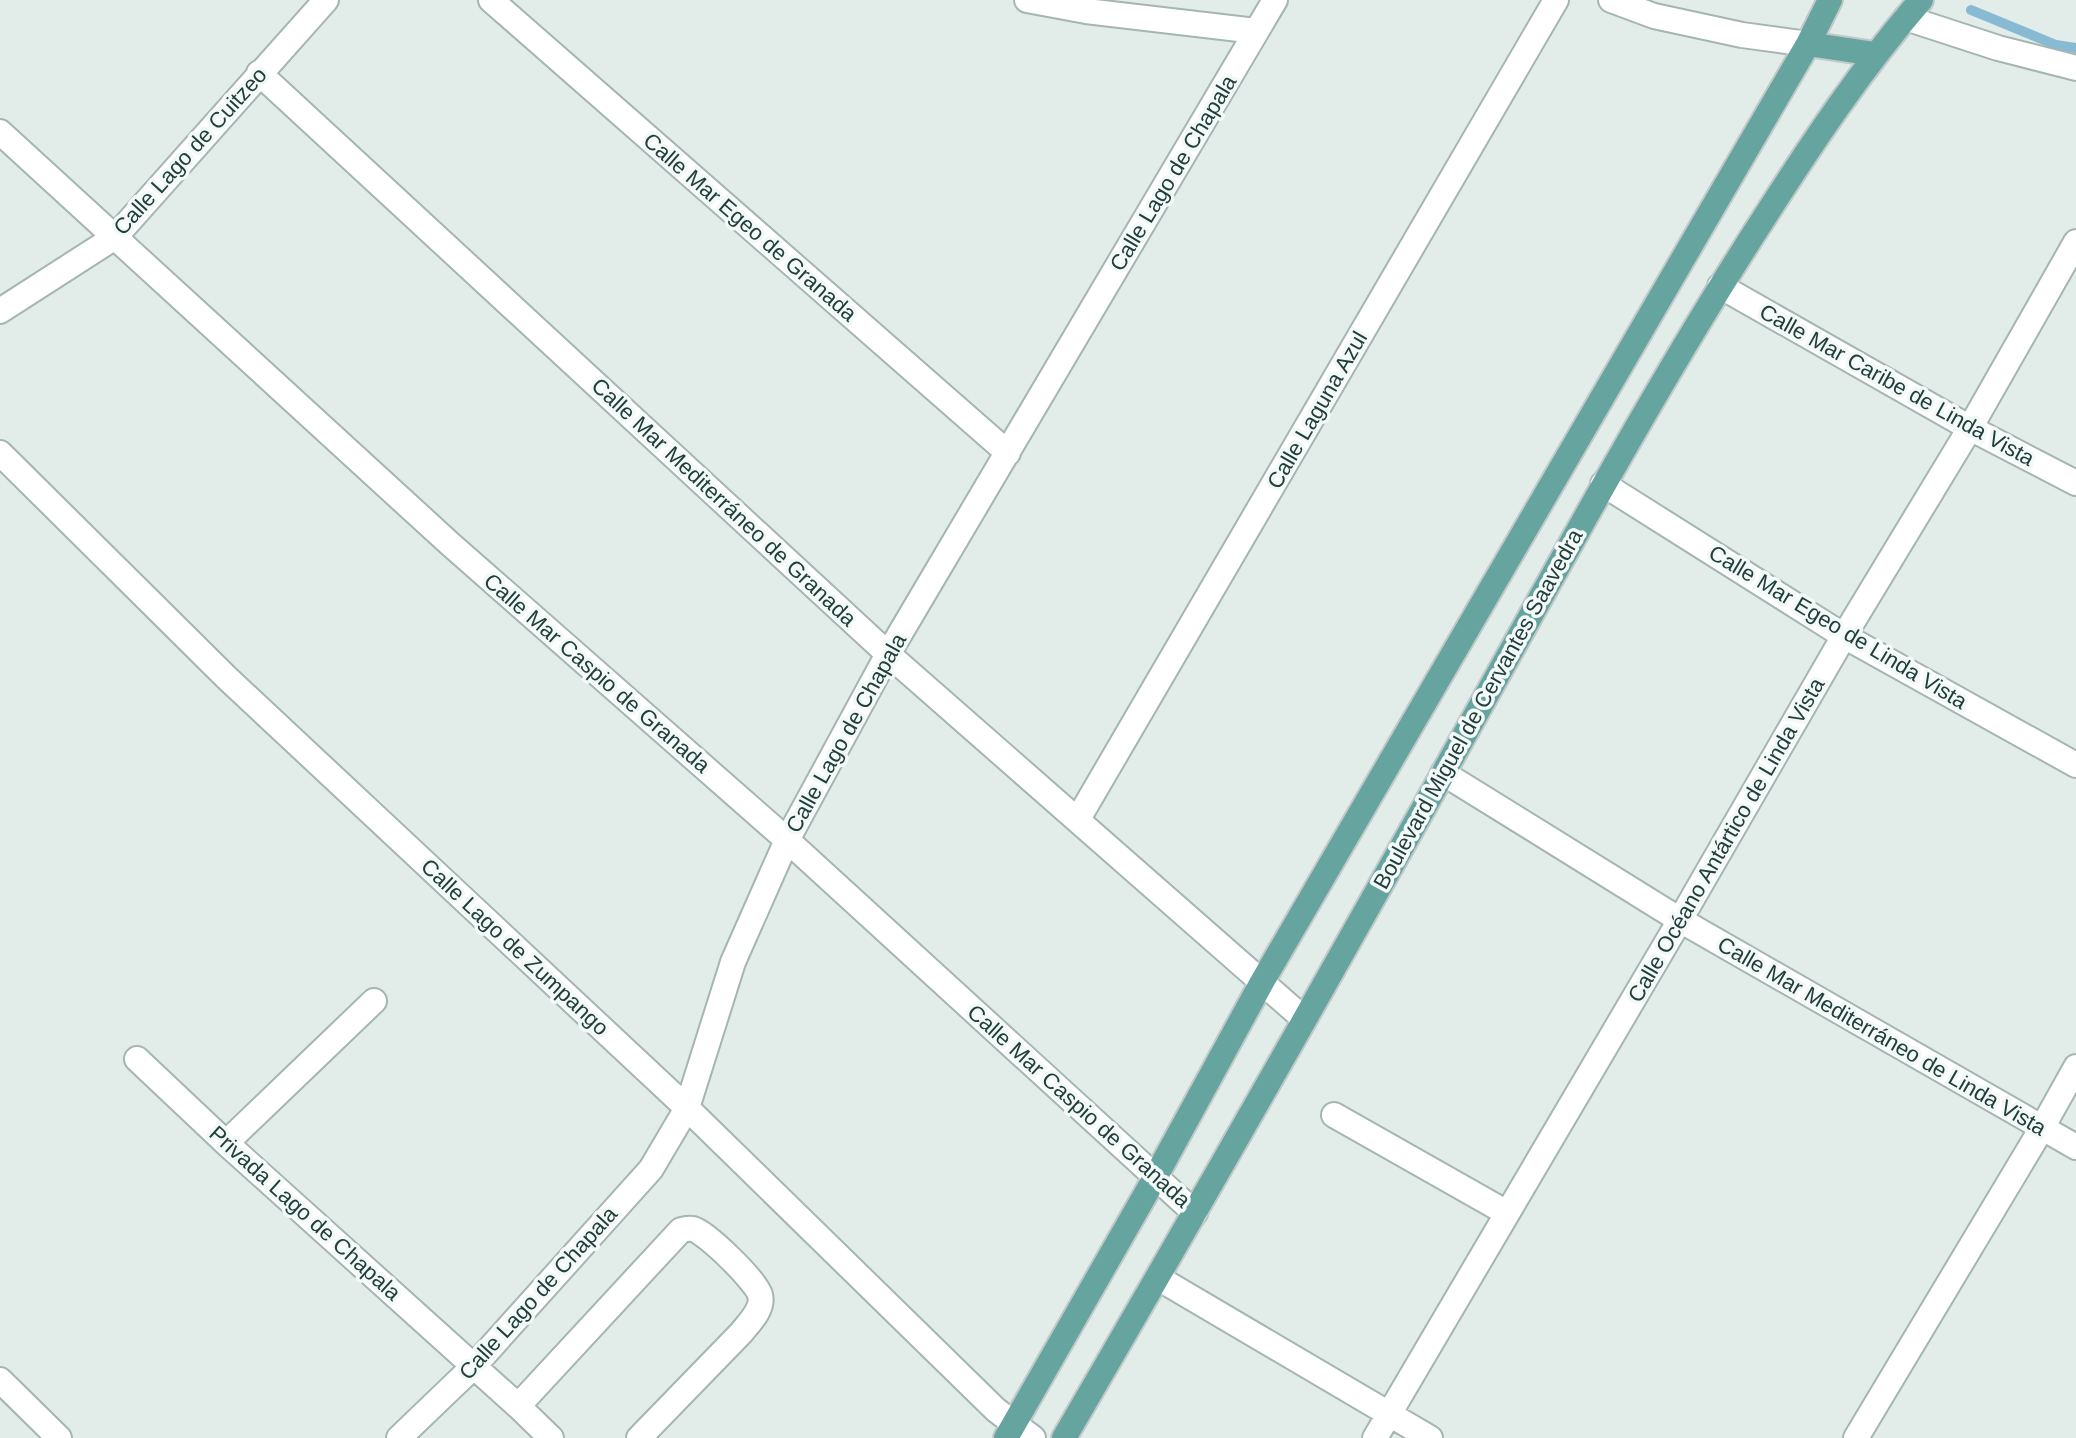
<svg xmlns="http://www.w3.org/2000/svg" width="2076" height="1438" font-family="Helvetica,sans-serif">
  <style>
    .lines { fill: none; stroke-linecap: round; stroke-linejoin: round }
    .stream { stroke: #88bad4; stroke-width: 10 }
    .minor-casing { stroke: #a4b5b2; stroke-width: 28 }
    .major-casing { stroke: #c1c9c8; stroke-width: 28 }
    .minor { stroke: #fff; stroke-width: 24 }
    .major { stroke: #65a49f; stroke-width: 24 }
    .labels { text-anchor: middle; dominant-baseline: central; stroke-width: 7; stroke-linejoin: round; paint-order: stroke }
    .street-label { font-size: 22px; fill: #213e3c; stroke: #f2f9f7 }
  </style>
  <rect width="100%" height="100%" fill="#e2edea"/>
  <g class="lines">
    <path class="stream" d="M1971,10L2056,45L2076,48"/>
    <defs>
      <path id="minor" d="M491,0L1008,453
        M1027,0L1086,11L1256,31
        M1611,0L1654,16L1742,35L1808,44
        M1906,18L1998,48L2076,68
        M259,73L888,654L1304,1019
        M0,132L449,543L787,840L1195,1213
        M1720,286L1970,428L2076,483
        M0,311L115,237L326,0
        M0,453L227,678L687,1108L996,1410L1033,1438
        M1603,484L1844,636L2076,765
        M1443,773L1680,920L2076,1147
        M1078,819L1556,0
        M137,1059L226,1143L518,1406L551,1438
        M1334,1115L1507,1213
        M226,1143L374,1001
        M1158,1278L1430,1438
        M0,1380L59,1438
        M518,1406L681,1230C687,1229 688,1228 693,1229C707,1233 757,1282 760,1295C764,1309 749,1323 741,1333L639,1438
        M399,1438L474,1366L651,1169L687,1108L733,962L787,840L888,654L1275,0
        M1375,1438L1680,920L1844,636L1970,428L2076,242
        M1856,1438L2042,1128L2076,1067"/>
      <path id="major" d="M1808,44L1875,54
        M1006,1438L1156,1176L1262,982L1808,44L1830,0
        M1064,1438C1214,1181 1361,922 1505,662C1588,512 1671,362 1764,218C1812,143 1862,68 1921,0"/>
    </defs>
    <use href="#minor" class="minor-casing"/>
    <use href="#major" class="major-casing"/>
    <use href="#minor" class="minor"/>
    <use href="#major" class="major"/>
  </g>
  <g class="labels">
    <g class="street-label">
      <text transform="translate(190 151) rotate(-48)">Calle Lago de Cuitzeo</text>
      <text transform="translate(1173 173) rotate(-59)">Calle Lago de Chapala</text>
      <text transform="translate(750 227) rotate(41)">Calle Mar Egeo de Granada</text>
      <text transform="translate(1897 385) rotate(29)">Calle Mar Caribe de Linda Vista</text>
      <text transform="translate(1317 410) rotate(-60)">Calle Laguna Azul</text>
      <text transform="translate(724 502) rotate(43)">Calle Mar Mediterráneo de Granada</text>
      <text transform="translate(1838 627) rotate(31)">Calle Mar Egeo de Linda Vista</text>
      <text transform="translate(597 673) rotate(41)">Calle Mar Caspio de Granada</text>
      <text transform="translate(1478 709) rotate(-61)">Boulevard Miguel de Cervantes Saavedra</text>
      <text transform="translate(846 733) rotate(-61)">Calle Lago de Chapala</text>
      <text transform="translate(1726 840) rotate(-60)">Calle Océano Antártico de Linda Vista</text>
      <text transform="translate(515 947) rotate(43)">Calle Lago de Zumpango</text>
      <text transform="translate(1882 1036) rotate(30)">Calle Mar Mediterráneo de Linda Vista</text>
      <text transform="translate(1079 1106) rotate(42)">Calle Mar Caspio de Granada</text>
      <text transform="translate(305 1213) rotate(42)">Privada Lago de Chapala</text>
      <text transform="translate(538 1293) rotate(-48)">Calle Lago de Chapala</text>
    </g>
  </g>
</svg>
